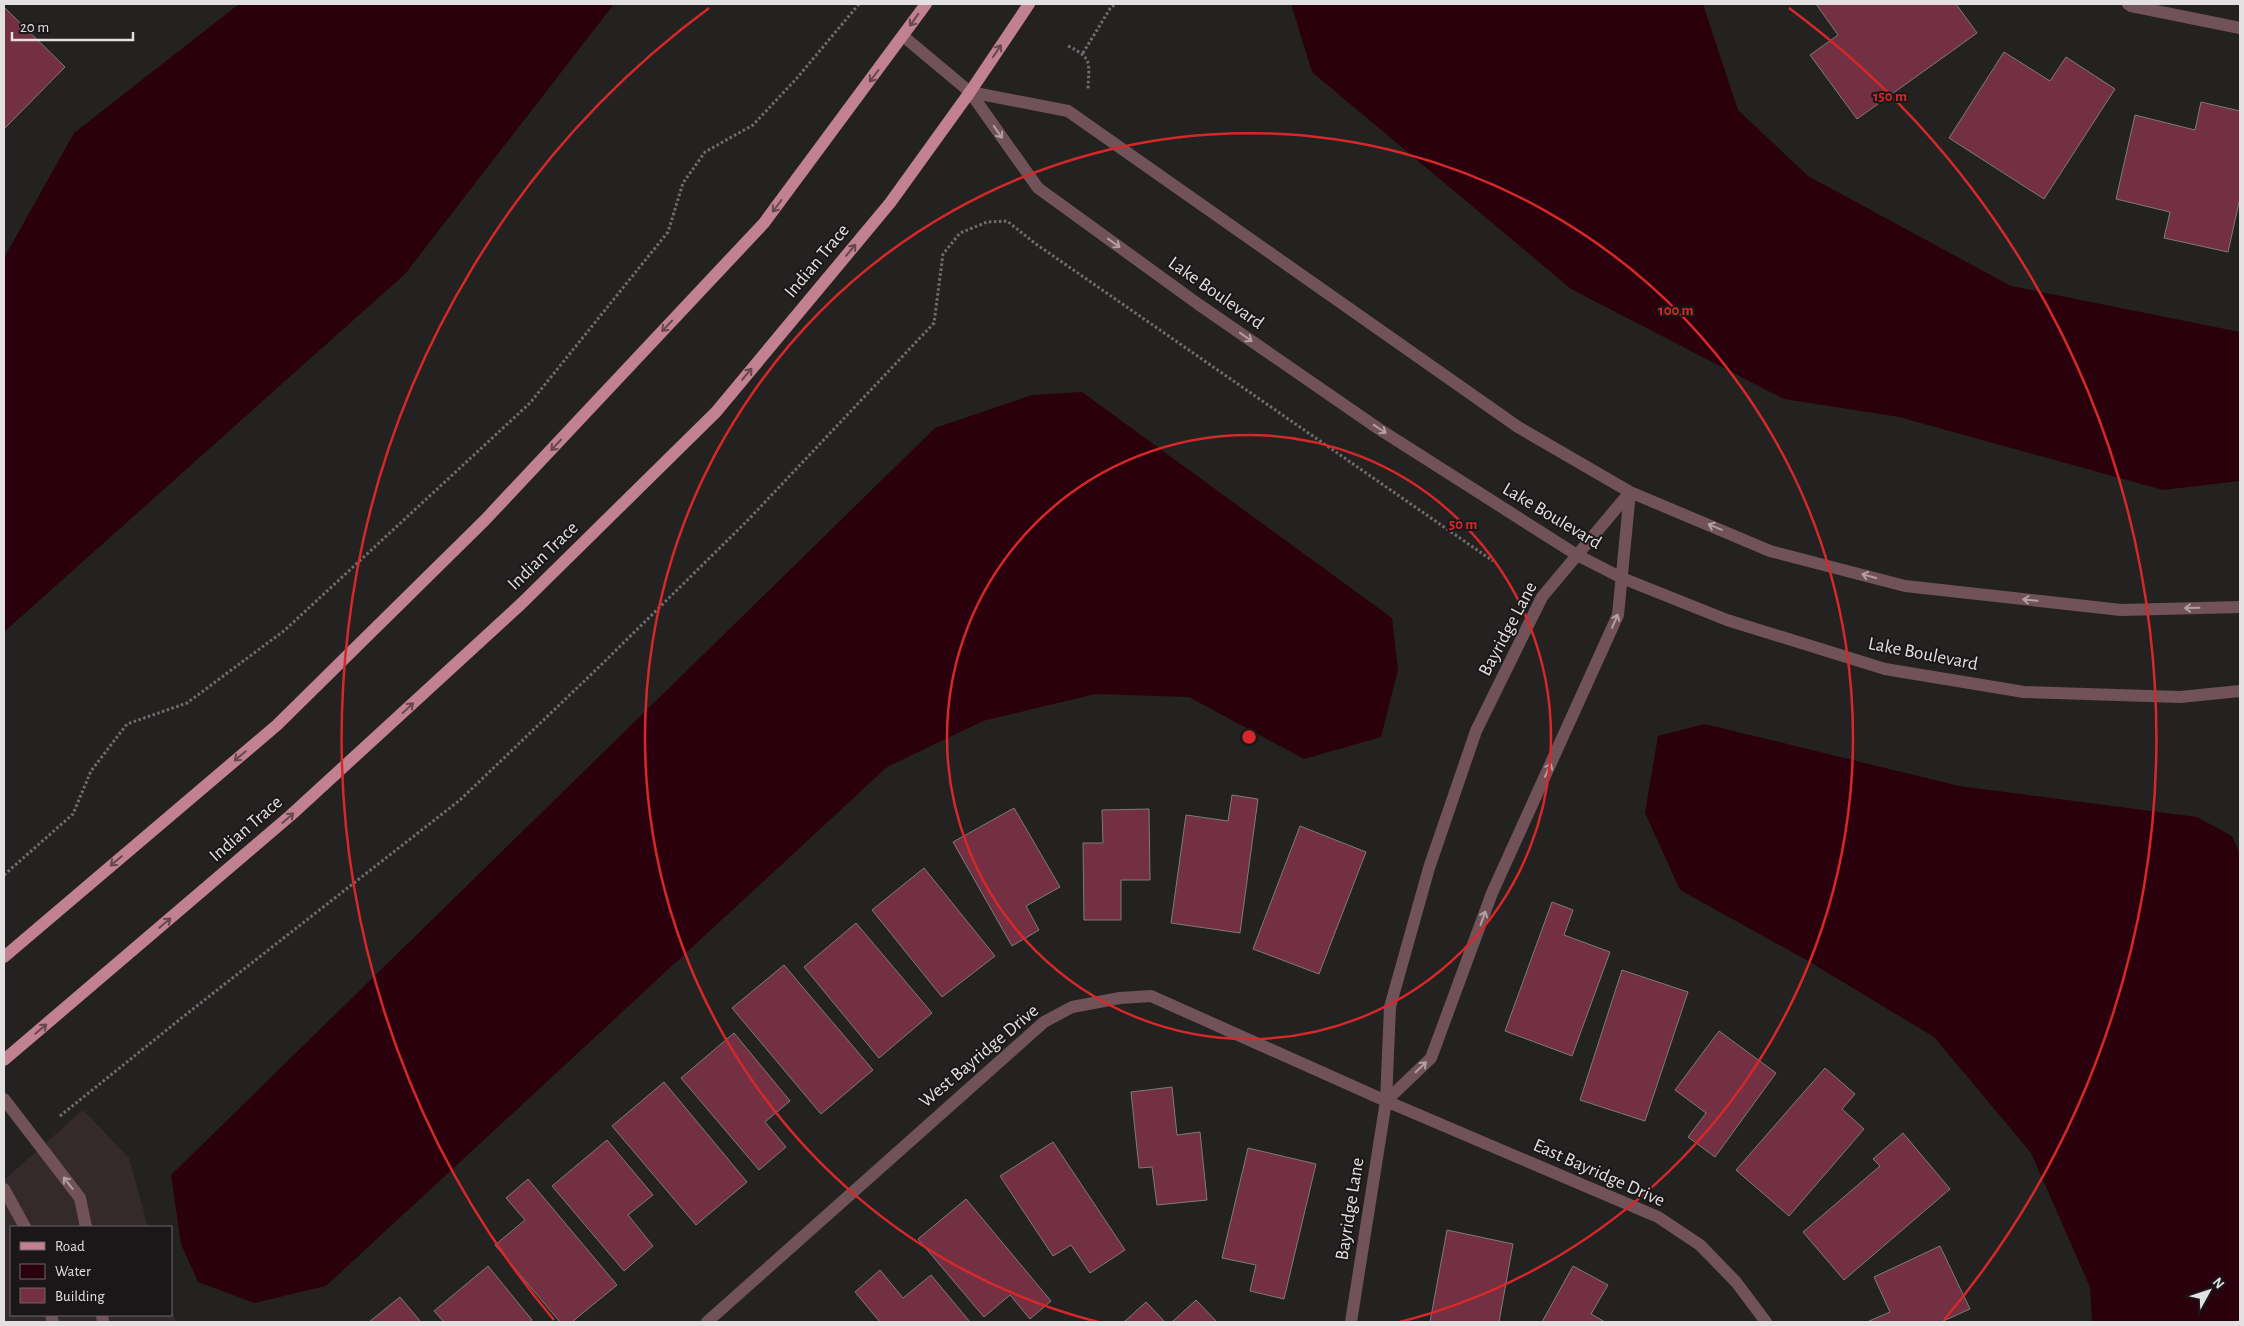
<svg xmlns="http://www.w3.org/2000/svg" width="2244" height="1326" font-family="'Alegreya Sans',sans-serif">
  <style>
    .built { fill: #342a2c }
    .water { fill: #2a000d }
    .building { fill: #733043; stroke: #7e7a7b }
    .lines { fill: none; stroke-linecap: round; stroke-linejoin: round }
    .path { stroke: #706e6e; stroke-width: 3; stroke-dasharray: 2.5 2.5; stroke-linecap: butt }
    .minor { stroke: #725259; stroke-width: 12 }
    .major { stroke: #c28190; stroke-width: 12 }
    .oneway { stroke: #66474e }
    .oneway2 { stroke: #b0a0a3 }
    .ring { fill: none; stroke: #d62828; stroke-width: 2.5 }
    .labels { text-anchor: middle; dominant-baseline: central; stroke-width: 4; stroke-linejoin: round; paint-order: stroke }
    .street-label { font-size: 19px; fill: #e2e0e0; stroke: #1b1718 }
    .centre { fill: #d62828; stroke: #1b1718; stroke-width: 2.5 }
    .ring-label { font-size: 15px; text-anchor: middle; font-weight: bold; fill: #d62828; stroke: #1b1718; stroke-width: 4; stroke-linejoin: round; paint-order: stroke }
  </style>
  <rect width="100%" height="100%" fill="#242121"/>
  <path class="built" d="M83,1110L129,1158L148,1227H11V1315H171V1307L176,1322H4V1180Z"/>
  <path class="water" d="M239,4H614L405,274L4,632V258L74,133Z
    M1291,4H1703L1738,110L1808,176L2011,286L2240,332V481L2163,490L1899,417L1784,399L1571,289L1312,72Z
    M1082,392L1392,618L1398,670L1381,737L1304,759L1189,697L1095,694L983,721L887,767L326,1286L254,1303L198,1282L181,1244L171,1175L935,428L1032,395Z
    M1705,724L1959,786L2197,817L2232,836L2240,854V1322H2092L2090,1287L2031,1153L1934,1037L1808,961L1680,890L1645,813L1658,736Z"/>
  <path class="building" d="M1816,4H1956L1977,33L1857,119L1810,55L1838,35Z
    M4,7L65,67L4,129Z
    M2004,52L2050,81L2066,57L2115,89L2044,199L1949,138Z
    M2201,102L2240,111V198L2228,252L2164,238L2170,212L2116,199L2135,115L2195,130Z
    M1232,795L1258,799L1240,933L1171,923L1186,815L1228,821Z
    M1014,808L1060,887L1026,906L1039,930L1012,946L953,842Z
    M1149,809L1150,880H1121V920H1084L1083,843H1103L1102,810Z
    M1300,826L1366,852L1319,974L1253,949Z
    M924,868L995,956L942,997L872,910Z
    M1552,902L1573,910L1564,935L1610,952L1572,1056L1505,1031Z
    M856,923L932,1013L879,1058L804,967Z
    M784,965L873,1070L821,1114L732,1008Z
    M1622,970L1688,992L1645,1121L1580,1100Z
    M1719,1031L1776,1073L1715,1157L1688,1137L1706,1113L1675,1090Z
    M734,1033L790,1101L765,1122L786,1147L759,1170L681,1078Z
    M1825,1068L1855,1094L1842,1109L1864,1129L1789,1216L1736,1170Z
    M664,1082L747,1182L696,1225L612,1126Z
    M1172,1087L1177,1135L1200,1132L1207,1200L1157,1205L1152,1167L1139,1168L1131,1092Z
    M1903,1133L1950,1189L1844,1280L1803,1232L1880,1166L1873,1159Z
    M607,1140L653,1195L628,1215L653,1246L624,1271L552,1186Z
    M1053,1142L1125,1250L1090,1273L1071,1245L1053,1256L1000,1176Z
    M1248,1148L1316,1164L1284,1299L1250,1291L1256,1265L1222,1258Z
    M528,1179L617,1285L572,1322H560L495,1245L525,1220L506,1198Z
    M966,1199L1051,1301L1030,1319L1010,1295L984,1317L918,1239Z
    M1447,1230L1513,1244L1499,1322H1430Z
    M1940,1246L1970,1309L1941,1322H1867L1890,1312L1874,1277Z
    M488,1266L532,1320L530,1322H444L434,1311Z
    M1573,1266L1608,1285L1591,1314L1605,1322H1542Z
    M880,1270L903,1298L931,1275L970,1322H880L855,1292Z
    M400,1297L421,1322H369Z
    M1196,1300L1217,1322H1172Z
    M1146,1302L1165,1322H1124Z"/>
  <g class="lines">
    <path class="path" d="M1068,46C1093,58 1089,63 1088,89
      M1083,53L1111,7L1116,4
      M4,875L73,814L91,771L127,724L187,703L285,630L530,403L668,232L683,183L705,152L753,125L797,78L859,4
      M60,1116L184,1016L460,800L601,665L749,519L934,323L943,254L960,233L987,222L1007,221L1036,244L1493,561"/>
    <path class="minor" d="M2128,4L2131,6L2240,28
      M903,36L970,92L1038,188L1198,304L1379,429L1577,555L1622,578L1727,620L1885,669L2024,692L2180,697L2240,691
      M970,92L1068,111L1518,427L1630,492L1770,551L1905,586L2121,610L2240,607
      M4,1099L80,1198L86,1227
      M4,1189L25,1227
      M51,1315L53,1322
      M102,1315L103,1322
      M707,1322L1044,1022L1072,1007L1120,998L1151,996L1386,1101L1658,1217L1700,1245L1736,1282L1766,1322
      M1351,1322L1386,1101L1390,1007L1429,868L1476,731L1542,597L1630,492L1618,615L1492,893L1431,1058L1386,1101"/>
    <path class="major" d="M4,957L277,725L485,520L764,223L926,4
      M4,1060L291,815L521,604L716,412L890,203L970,92L1029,4"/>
  </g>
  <defs><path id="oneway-shaft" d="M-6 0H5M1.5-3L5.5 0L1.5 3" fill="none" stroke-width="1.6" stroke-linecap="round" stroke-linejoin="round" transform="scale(1.25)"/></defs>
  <g class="oneway">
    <use href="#oneway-shaft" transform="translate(914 20) rotate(125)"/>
    <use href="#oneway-shaft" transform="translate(997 51) rotate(-56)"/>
    <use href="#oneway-shaft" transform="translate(874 76) rotate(127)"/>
    <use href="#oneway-shaft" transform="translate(777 206) rotate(127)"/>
    <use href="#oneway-shaft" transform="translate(851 250) rotate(-50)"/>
    <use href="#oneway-shaft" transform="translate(667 326) rotate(133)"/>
    <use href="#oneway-shaft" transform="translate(747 374) rotate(-50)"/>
    <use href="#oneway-shaft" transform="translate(556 445) rotate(133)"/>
    <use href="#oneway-shaft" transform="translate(408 708) rotate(-43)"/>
    <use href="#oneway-shaft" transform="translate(240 756) rotate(140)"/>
    <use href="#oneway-shaft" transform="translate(288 818) rotate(-41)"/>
    <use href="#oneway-shaft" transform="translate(116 861) rotate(140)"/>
    <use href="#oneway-shaft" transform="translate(165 923) rotate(-40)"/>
    <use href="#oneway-shaft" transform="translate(41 1029) rotate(-40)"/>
  </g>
  <g class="oneway2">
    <use href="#oneway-shaft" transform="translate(998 132) rotate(55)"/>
    <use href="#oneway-shaft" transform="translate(1114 243) rotate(36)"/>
    <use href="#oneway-shaft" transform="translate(1246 337) rotate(35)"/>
    <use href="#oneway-shaft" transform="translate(1380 429) rotate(34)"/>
    <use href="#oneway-shaft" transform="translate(1715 527) rotate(-157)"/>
    <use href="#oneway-shaft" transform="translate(1869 576) rotate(-165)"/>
    <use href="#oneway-shaft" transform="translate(2030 600) rotate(-174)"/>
    <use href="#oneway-shaft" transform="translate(2192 608) rotate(179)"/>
    <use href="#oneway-shaft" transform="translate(1615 621) rotate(-67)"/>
    <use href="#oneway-shaft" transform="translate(1548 770) rotate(-66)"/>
    <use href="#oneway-shaft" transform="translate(1483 918) rotate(-70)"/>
    <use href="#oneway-shaft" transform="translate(1421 1067) rotate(-44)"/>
    <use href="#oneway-shaft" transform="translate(68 1183) rotate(-128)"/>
  </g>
  <g class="ring">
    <circle cx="1249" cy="737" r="302"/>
    <path d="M1098 1322A604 604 0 1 1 1400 1322"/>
    <path d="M554 1320A907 907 0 0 1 709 8M1789 8A907 907 0 0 1 1944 1320"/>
  </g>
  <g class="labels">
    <g class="street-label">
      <text transform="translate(817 261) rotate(-50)">Indian Trace</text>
      <text transform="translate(1216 293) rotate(35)">Lake Boulevard</text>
      <text transform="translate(1552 516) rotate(31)">Lake Boulevard</text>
      <text transform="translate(543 556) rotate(-44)">Indian Trace</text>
      <text transform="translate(1508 629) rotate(-62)">Bayridge Lane</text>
      <text transform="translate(1923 654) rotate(11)">Lake Boulevard</text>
      <text transform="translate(246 829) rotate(-41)">Indian Trace</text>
      <text transform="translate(979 1056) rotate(-40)">West Bayridge Drive</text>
      <text transform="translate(1599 1173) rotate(24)">East Bayridge Drive</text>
      <text transform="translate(1350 1209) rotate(-81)">Bayridge Lane</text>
    </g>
  </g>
  <circle cx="1249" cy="737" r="8" class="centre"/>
  <g class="ring-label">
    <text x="1890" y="101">150 m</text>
    <text x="1676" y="315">100 m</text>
    <text x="1463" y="529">50 m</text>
  </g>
  <rect width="2244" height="1326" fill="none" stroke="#e2e0e0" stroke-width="10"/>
  <rect x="10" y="1226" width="162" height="90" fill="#1b1718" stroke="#6b6768"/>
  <rect x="20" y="1242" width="25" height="8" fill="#c28190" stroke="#6b6768"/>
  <text x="55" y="1251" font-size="15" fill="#e2e0e0">Road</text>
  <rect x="20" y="1264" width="25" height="15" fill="#2a000d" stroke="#6b6768"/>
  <text x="55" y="1276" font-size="15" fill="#e2e0e0">Water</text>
  <rect x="20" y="1288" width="25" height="15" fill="#733043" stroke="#6b6768"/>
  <text x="55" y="1301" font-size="15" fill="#e2e0e0">Building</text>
  <g transform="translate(2209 1291) rotate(50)" stroke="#1b1718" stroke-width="4" paint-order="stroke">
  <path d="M0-4L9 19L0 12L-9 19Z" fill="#e2e0e0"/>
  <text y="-8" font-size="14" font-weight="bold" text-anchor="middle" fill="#e2e0e0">N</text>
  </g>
  <path d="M12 32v8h121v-8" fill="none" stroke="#e2e0e0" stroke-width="2.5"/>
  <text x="20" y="32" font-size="15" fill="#e2e0e0" stroke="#1b1718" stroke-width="4" paint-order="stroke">20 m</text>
</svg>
